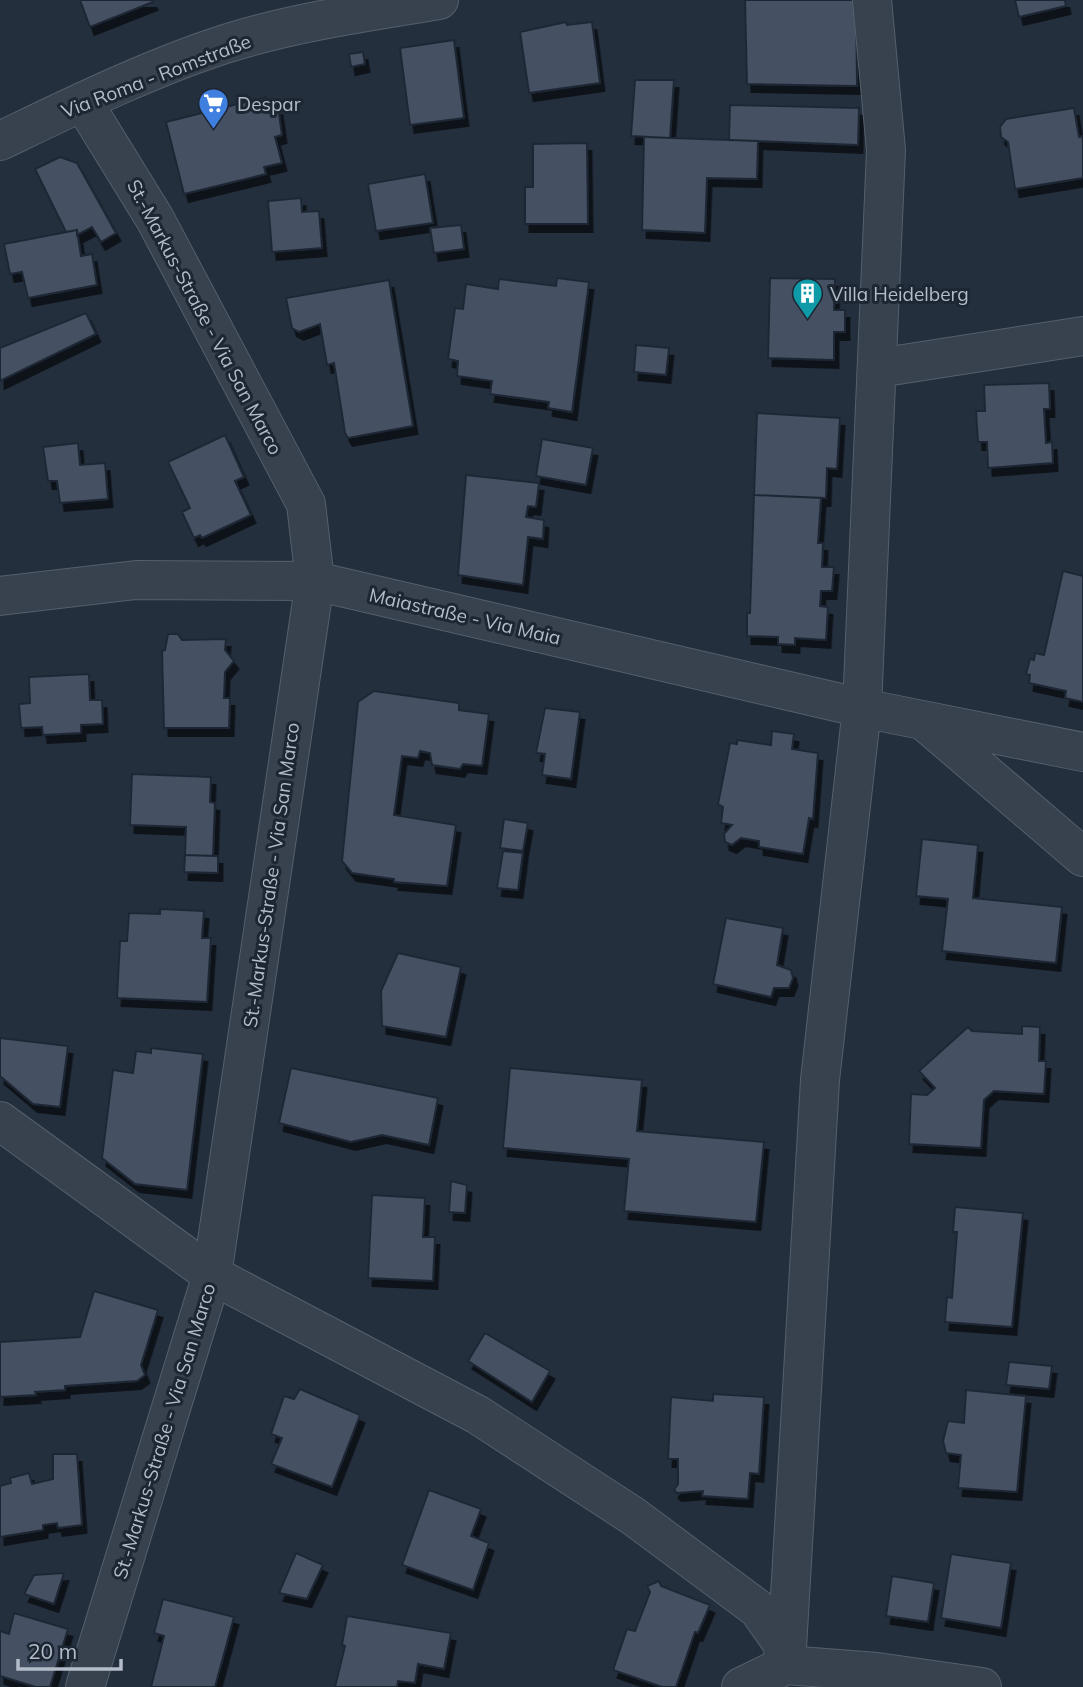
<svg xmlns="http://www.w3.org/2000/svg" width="1083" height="1687" font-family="Mulish,sans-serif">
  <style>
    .building { fill: #455162; stroke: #1f2835; stroke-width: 2; filter: url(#shadow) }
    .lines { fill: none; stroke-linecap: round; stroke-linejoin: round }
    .minor-casing { stroke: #565f6c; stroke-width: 40 }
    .tertiary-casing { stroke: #565f6c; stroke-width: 40 }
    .minor { stroke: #38414e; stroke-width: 38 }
    .tertiary { stroke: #38414e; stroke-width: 38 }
    .labels { text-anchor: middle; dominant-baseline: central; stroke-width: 6; stroke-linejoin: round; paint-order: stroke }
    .street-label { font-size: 19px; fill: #b4bcc9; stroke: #1d2633 }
    .poi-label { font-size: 19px; fill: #b4bcc9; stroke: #1d2633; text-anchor: start }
  </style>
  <defs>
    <filter id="shadow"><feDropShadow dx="4.5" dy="8" stdDeviation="0" flood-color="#0009"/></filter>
  </defs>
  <rect width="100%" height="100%" fill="#242f3e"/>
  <path class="building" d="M80,0H152L153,2L90,27Z
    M745,0H856L857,86L747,84Z
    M1015,0H1065L1066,6L1019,17Z
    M566,22L567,25L592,22L600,83L529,93L520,32Z
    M454,40L464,118L410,125L400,48Z
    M363,52L365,64L351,67L349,54Z
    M635,80H674L670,138L631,136Z
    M266,97L269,110L278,107L282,135L275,137L282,163L264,167L266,174L184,194L166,122Z
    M730,105L859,108L858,145L729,140Z
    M1074,108L1079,137L1082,136L1083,141V178L1015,189L1008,142L1001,137L1000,127L1006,119Z
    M644,137L758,141L757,179L707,178L705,233L642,230Z
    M587,143L588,224H525V187H533V144Z
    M60,157L77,163L116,233L101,242L92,227L77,235V230L66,232L35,169Z
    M425,174L433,223L376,231L368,184Z
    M301,198L302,212L319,211L322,248L272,252L268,201Z
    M461,225L464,249L434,253L430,228Z
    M77,230L81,256L92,254L97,285L28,298L22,272L10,274L4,244Z
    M557,278L589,282L572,412L548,408L549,402L490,394L492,381L457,376L458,361L448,359L455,308L463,309L466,284L498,289L499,279L556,286Z
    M770,278L835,279L834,310H845V332H834V360L768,358Z
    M389,280L413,426L348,438L345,433L334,363L327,365L320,324L299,332L292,328L286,298Z
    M86,313L96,334L0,381V348Z
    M636,345L669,348L666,375L634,372Z
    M1049,383L1050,409H1044L1046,443L1052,442L1053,463L988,468L987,442H978L976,411H985L984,385Z
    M757,413L840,418L837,469L827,468L826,498L754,495Z
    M225,435L244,477L235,481L251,515L202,538L200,535L194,538L182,512L190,508L168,462Z
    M542,439L593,448L586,485L536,476Z
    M78,443L80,465L105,463L108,499L60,503L57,481H48L43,447Z
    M466,475L539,483L536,507L528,506L526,517L544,520L543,539L528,537L523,585L458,575Z
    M754,495L821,498L818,543H823L822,567H834L832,591H821L820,606L828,607L826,640L795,638V645L778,644V637L747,636V613H750Z
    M1063,571L1083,576V702L1065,698L1066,691L1029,683L1030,675L1026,674L1030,659L1034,660L1035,653L1044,655Z
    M168,634H178L182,640L226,639L225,650L234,661L225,672L224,698H230L229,728H164L162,651L165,650Z
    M89,674L90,700H102L103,724L81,725V733L43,735L42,727L21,728L19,704L30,703L29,677Z
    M374,691L459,703V710L489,714L482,766L463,764L460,769L432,765L430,753L420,751L418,758L402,756L394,815L456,825L447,886L394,882V879L352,873L342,861L358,702Z
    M545,708L580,712L571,779L542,775L545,754L536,753Z
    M772,731L794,734L792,749L818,753L813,819L809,818L803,854L759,847V841L741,838L732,845L725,842L724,834L732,825L721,823L723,807L718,804L730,743L737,744V740L771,745Z
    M132,774L211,777L210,802L215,803L213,856L185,855L186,827L130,825Z
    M504,819L528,823L523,851L500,848Z
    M922,839L978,845L973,898L1062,907L1056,963L942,951L948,899L916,896Z
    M503,851L523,853L518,890L497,888Z
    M185,855L218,856V873L184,872Z
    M160,909L204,911L202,938H211L207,1002L117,998L120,941H127L129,913L160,914Z
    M726,918L783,928L777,965L791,970L793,978L789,988H774L771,997L713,984Z
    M398,953L461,967L446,1037L382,1026L381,991Z
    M1022,1026L1040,1027L1039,1061H1046L1044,1094L994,1091L984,1100L981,1148L909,1144L911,1094L927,1095L935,1088L919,1071L968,1027L972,1031L1022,1034Z
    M0,1038L68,1046L60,1107L33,1104L0,1076Z
    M151,1048L203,1054L187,1190L135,1184L102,1158L113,1070L133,1073L136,1051L151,1053Z
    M291,1068L438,1098L429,1145L382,1135L351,1142L279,1123Z
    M510,1068L642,1080L637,1131L764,1142L756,1222L624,1211L629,1159L503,1148Z
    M451,1181L467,1185L465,1213L449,1212Z
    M372,1195L425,1198L423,1237H435L433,1281L368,1278Z
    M955,1207L1023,1213L1012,1327L945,1322L947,1297L952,1298L957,1232H953Z
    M94,1291L158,1310L141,1365L145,1375L137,1381L65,1386V1390L35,1392L36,1395L0,1397V1342L80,1337Z
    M485,1333L550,1371L532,1402L468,1361Z
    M1009,1362L1052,1366L1049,1389L1006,1385Z
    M300,1389L360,1415L332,1487L271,1464L282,1438L271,1434L284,1396L294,1399Z
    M966,1390L1026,1396L1017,1492L958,1488L961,1455L946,1453L943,1441L948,1421L964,1423Z
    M713,1394L764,1397L759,1474L750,1473L748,1499L702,1496L703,1491L677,1493L674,1490L678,1484V1459H668L671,1397L713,1401Z
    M53,1454H77L82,1525L58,1528L57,1523L43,1525V1530L0,1537V1486L11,1483L10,1478L29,1473L32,1484L53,1479Z
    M429,1490L481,1509L471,1536L489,1543L473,1590L402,1565Z
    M296,1553L323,1565L307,1599L279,1593Z
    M951,1554L1011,1563L1001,1628L941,1618Z
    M64,1573L54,1604L24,1594L34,1575Z
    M892,1576L934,1583L928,1622L886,1616Z
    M659,1581L661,1586L710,1605L698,1633L695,1632L676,1687H662L613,1670L627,1629L635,1631L650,1592L647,1586Z
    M163,1599L234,1617L215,1687H151L164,1636L154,1633Z
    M14,1613L68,1629L50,1687H36L0,1676V1631L9,1634Z
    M347,1616L451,1633L444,1669L418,1664L415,1683L398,1681L397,1687H335L345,1646L342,1645Z"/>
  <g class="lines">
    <defs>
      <path id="minor" d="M83,102L155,219L306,504L315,581L212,1275L85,1687
        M878,368L1083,336
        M0,596L136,580L315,581L862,708L1083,752
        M924,721L1083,857
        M0,1121L212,1275L478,1415L633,1516L758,1609L782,1643L785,1660
        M786,1665L820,1080L862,708L886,150L872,0
        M741,1687L786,1665L877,1672L982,1687"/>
      <path id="tertiary" d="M0,141C73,106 148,69 225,44C294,22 368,12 439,0"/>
    </defs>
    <use href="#minor" class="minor-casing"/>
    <use href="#tertiary" class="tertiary-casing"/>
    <use href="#minor" class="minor"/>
    <use href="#tertiary" class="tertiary"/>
  </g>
  <defs>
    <symbol id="supermarket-pin" viewBox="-11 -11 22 30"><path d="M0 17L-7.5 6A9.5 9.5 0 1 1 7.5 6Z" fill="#3f7fe0" stroke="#1d2633"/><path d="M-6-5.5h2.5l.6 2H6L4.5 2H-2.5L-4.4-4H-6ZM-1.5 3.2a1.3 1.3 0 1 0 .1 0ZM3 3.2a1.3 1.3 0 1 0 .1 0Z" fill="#fff"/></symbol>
    <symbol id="building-pin" viewBox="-11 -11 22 30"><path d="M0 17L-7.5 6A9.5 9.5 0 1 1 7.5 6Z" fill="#0f9aa8" stroke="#1d2633"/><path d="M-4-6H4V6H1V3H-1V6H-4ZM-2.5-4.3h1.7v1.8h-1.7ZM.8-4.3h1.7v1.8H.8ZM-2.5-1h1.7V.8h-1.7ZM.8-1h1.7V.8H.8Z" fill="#fff"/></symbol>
  </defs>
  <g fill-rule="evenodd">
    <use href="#supermarket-pin" x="196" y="86" width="35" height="47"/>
    <use href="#building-pin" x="790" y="276" width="35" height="47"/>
  </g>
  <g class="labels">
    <g class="street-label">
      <text transform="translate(156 76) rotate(-21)">Via Roma - Romstraße</text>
      <text transform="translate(205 317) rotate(62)">St.-Markus-Straße - Via San Marco</text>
      <text transform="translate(465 616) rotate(13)">Maiastraße - Via Maia</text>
      <text transform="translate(271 875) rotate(-82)">St.-Markus-Straße - Via San Marco</text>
      <text transform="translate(164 1431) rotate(-73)">St.-Markus-Straße - Via San Marco</text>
    </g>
    <g class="poi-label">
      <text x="237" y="104">Despar</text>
      <text x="830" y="294">Villa Heidelberg</text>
    </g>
  </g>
  <path d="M18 1659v10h103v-10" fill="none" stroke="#b4bcc9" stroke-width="3.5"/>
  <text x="28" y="1659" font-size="21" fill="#b4bcc9" stroke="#1d2633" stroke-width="5" paint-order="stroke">20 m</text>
</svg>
